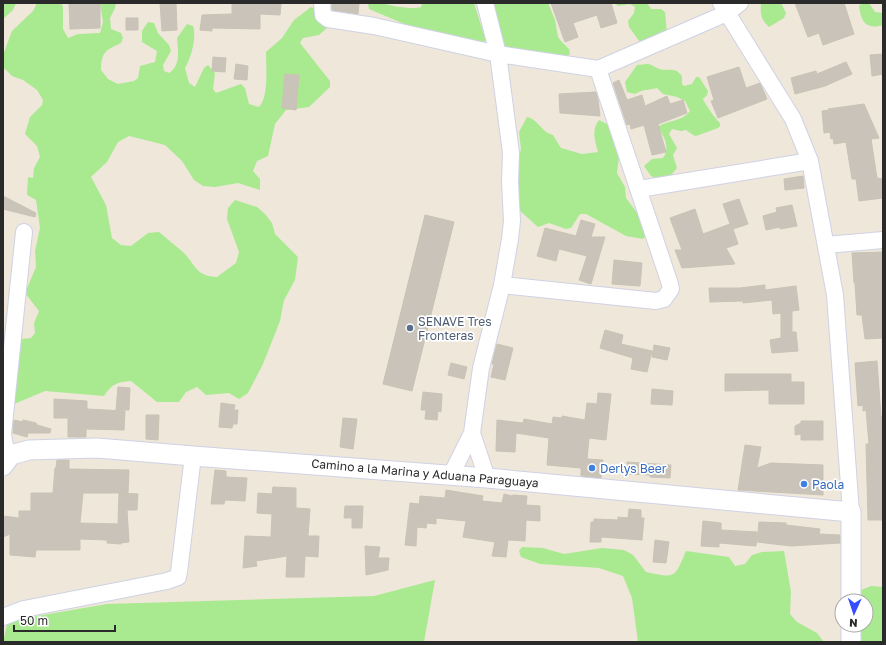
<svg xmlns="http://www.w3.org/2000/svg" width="886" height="645" font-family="'Golos Text',sans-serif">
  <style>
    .green { fill: #a9ea90 }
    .building { fill: #c9c3ba; stroke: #c9c3b4 }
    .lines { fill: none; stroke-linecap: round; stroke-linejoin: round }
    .minor-casing { stroke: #cfd2e4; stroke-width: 18 }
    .tertiary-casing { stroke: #cfd2e4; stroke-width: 21 }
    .minor { stroke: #fff; stroke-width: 16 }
    .tertiary { stroke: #fff; stroke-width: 19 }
    .service-dot { fill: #5c6f8a; stroke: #fff; stroke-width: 1.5 }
    .shop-dot { fill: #3f7fe0; stroke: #fff; stroke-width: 1.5 }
    .labels { text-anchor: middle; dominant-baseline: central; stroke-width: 3.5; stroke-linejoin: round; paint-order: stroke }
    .service-label { font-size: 12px; fill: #4e5e75; stroke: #fff; text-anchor: start }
    .shop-label { font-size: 12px; fill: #366cbe; stroke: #fff; text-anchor: start }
    .street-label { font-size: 12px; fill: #2a2a2a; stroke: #fff }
  </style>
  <rect width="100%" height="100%" fill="#eee7da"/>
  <path class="green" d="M3,3H16L13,10L3,19Z
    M37,3H61L63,7V29L68,38L78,34L100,33L103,22L100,3H116L115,8L110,18L111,29L121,33L123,38L121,43C106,50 101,52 101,70L108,79L118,84L134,81L138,78L140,66L155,62L157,51L142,42V31L148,22L154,23L158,33L169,45L171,51L163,65L164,71L169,73C181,66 178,49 177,38L187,24L193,26C197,37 191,58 185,68L189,83L195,87L204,68L208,65L215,73L213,89L216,93L241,84L245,88L249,104L259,107C269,97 266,67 266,52L282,38L294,20L311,7L316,9L328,27L319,35L303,38L300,43L330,81V87L309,107L286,110L275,124L268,156L257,161L253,171L260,179V190L238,183L215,187L203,186L194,180L182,161L165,145L129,136L118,142L107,162L91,177L106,205L112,238L121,245L131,246L148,233L159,232C167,239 175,245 183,252C197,266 195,276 217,277L236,263L239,252L227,219L228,208L235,200L257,207L265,214L272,223L275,234L298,257L295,280L284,300L280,321L263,364L248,393L239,399L229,393L206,395L197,387L186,392L179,402H157L131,381C117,382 112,384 104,396L45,391L14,404L16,349L21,339L31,338L35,333L34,323L39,311L25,293L36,267L35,251L40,228L36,200L27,195L28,177L33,178L34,168L40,157L37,146L25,134L30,117L42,105L43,100L37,90L23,80L12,76L4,68L3,61V55L12,31L33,11Z
    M382,3C391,6 413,10 421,7L422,3H474L486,41L475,43L421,31L369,9L368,4Z
    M490,3H548L555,20L558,37L561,41L569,49L570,54L566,57L507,49L498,35Z
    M615,3H647L651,9H661L665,12L667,33L642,45L629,27L628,21L634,13L635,7L630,4L618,6Z
    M761,3H781L786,13L784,18L769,27C761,20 760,13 761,3Z
    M862,3H869L875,12L883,13V25C866,30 861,22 859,6Z
    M648,64C653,65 653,66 657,68C666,73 674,65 682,76V84L684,86L692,84L696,77H699L708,91L707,95L703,99C705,104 716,120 720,123V126L718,128L696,136L693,135L686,130L681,131L672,129L669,134L677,148L673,155L677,168L671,175L662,181L651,176L644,166L652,159L663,158C670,148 665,138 659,129V126C670,120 683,121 690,111L685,101L677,97L663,94L657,88C647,91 645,88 635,94L627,92L625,82L637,65Z
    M527,117C538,119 541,132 553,135L561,148L582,154L598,152C595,141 591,130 599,120L609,125L619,157L617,173L625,187L626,198L646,225L647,235L643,239L626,236L586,214H580L571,228L566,229L549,223L538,227L519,210L513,188L521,149L519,132Z
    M522,547L543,548L564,554L602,548L624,550L633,555L646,572C676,578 674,579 686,551L729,557L735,566L745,564L752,555L762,552L784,551L791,592L790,614L797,622L817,633L824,642H638L632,598L623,576L599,568L540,564L521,557L519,551Z
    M435,580L424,642H3L8,621L107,604L374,596Z
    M871,586L883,587V642H856L862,625H866V601H860L857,595L861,590Z"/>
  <path class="building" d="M69,3H100V28L70,29Z
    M160,3H176L177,30L162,31Z
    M232,3L281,4L280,15L260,14V29L212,28V31L200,30L202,15L232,14Z
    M332,3H359L358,14L332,10Z
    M551,3H611L617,23L601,28L597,15L573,23L578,37L565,42Z
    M795,3H844L854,34L823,45L819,33L808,37Z
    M126,18H138V30H126Z
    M883,54V74L872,76L870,55Z
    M213,57L226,58L225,72L212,71Z
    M846,62L852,74L825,86L795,94L791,78L816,71L817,74Z
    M236,64L248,66L247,80L234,79Z
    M739,67L746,88L760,83L767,99L718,118L711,101L714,100L707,77Z
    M285,74L299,75L296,110L282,108Z
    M619,80L627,100L642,95L645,106L667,96L670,104L683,100L687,113L658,124L666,152L652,155L644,125L631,129L630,124L627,125L613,83Z
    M596,92L598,100L600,116L560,113L559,94Z
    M864,104L879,138L871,139L877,178L883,179V198L859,201L856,179H852L846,142L834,144L833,138L831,139L830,132L824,133L822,111L829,110L828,109Z
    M803,176L804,188L785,190L784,179Z
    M3,196L36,213L35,217L3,209Z
    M739,199L748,224L733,229L738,244L726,248L735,264L682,268L675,250H682L670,218L695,209L703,234L730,224L723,204Z
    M792,205L797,226L780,229V227L766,230L763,216L777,212L776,208Z
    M425,215L454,222L412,391L383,384Z
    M581,220L595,224L591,237H605L591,284L579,280L587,256L559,249L556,261L537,256L545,228L576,236Z
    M883,252V338L865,339L862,315H857L855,283H854L852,253Z
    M614,260L642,263L640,286L612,284Z
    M765,285V290L796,286L799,310L792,311V332H796L798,351L772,353L770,340L781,338V313L773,314L772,300L743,303V301L710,302L709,288H740Z
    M605,330L623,335L621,344L652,351L647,372L631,369L633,358L600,348Z
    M497,344L513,348L505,380L491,377L494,364H492Z
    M654,345L670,348L667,360L652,357Z
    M877,361L881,417H883V520H868L866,444H869L866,410L863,411V405L858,406L855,363Z
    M451,363L467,367L464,379L448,375Z
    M725,374H791V382H804V404H769V390L725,391Z
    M118,387L130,388L129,410H116Z
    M652,389L673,391L672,405L651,404Z
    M423,392L442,394L441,412L438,411L437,420L425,419L426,410H421Z
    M598,393L611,394L606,440L589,438L587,459L603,460L601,478L581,476V468L547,465L549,438L516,433L515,452L496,451L497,420L523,423L524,419L552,424L553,417L562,418V416L585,420L587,403L597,404Z
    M54,399L87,401V409L125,411L124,430L86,429V437H68V418H54Z
    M221,403L235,405L234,410H238L237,424H233L232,428L219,427Z
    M146,415H159L158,440L146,439Z
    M343,418L357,419L353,449L340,447Z
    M14,420L23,422V420L36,423L37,425L51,429L50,433H28L27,437L13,433Z
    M801,421H823V440H801V434L795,435V426L801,423Z
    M745,445L761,447L757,468L771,463L823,465V495L738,490Z
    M57,460H69V469L129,470L128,493H83L80,523L118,524L119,493L138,494L137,510H127L129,542L121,543V544L107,543V540L80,539V550H36L35,557L10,555V534L3,537V516L19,518V511H31V493H53L55,468H56Z
    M627,462L671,465L670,478L650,477V475L627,474Z
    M215,470L226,471V477L247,478L245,501L225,500L224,504H211Z
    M273,487L296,488V508L310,509L308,536H319L318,557L305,556L304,577H286L287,556L256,561L257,566L243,568L245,536L271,537L272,514L257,513L258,493L272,494Z
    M446,490L483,496L482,501L502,503L504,494L512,496L513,495L527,496L526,505L540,506V521L526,520L525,541L508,540L506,557L492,556L495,542L463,537L466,521L436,518V524L427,523L426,528L417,527L416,546L405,545L410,503L419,504L418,516L420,496L445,498Z
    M345,506H363L362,528H352V518H344Z
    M629,509L641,510V518H644L642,540L601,537V542H590L591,522H594V519L618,520V517L628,518Z
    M703,521L721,523V530L757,532L756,546L719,543V547L701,546Z
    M759,522L786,523V525L820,529L819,534L840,535V543L791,546L757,542Z
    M655,540L669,542L666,563L653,562Z
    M365,546L380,547L378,558H389L388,570L366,575Z"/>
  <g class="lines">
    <defs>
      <path id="minor" d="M322,3L323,15L328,19L374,26L498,54L598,69L727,13L740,3
        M485,3L498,54L511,153L510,182L512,221L510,239L502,285L481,368L472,433L487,478
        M721,3L793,119L810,161L835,295L851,512
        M639,189L810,161
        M826,245L883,240
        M502,285L656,301L664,299L671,289L670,284L598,69
        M11,455L5,446L3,434L24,232
        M451,475L472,433
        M3,617L24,609L167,581L178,577L179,572L193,456"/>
      <path id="tertiary" d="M3,466L11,455L29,450L97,448L193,456L487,478L851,512V601
        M851,642V625"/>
    </defs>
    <use href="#minor" class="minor-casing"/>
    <use href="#tertiary" class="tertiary-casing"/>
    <use href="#minor" class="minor"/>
    <use href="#tertiary" class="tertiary"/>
  </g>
  <circle class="service-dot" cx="410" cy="328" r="4"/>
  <g class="shop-dot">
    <circle cx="592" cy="468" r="4"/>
    <circle cx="804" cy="484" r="4"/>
  </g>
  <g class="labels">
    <g class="service-label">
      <text x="418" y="321">SENAVE Tres<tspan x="418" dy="14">Fronteras</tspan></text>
    </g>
    <g class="shop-label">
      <text x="600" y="468">Derlys Beer</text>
      <text x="812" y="484">Paola</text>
    </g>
    <g class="street-label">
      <text transform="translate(425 473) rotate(5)">Camino a la Marina y Aduana Paraguaya</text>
    </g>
  </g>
  <rect width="886" height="645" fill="none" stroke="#2a2a2a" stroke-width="8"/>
  <g transform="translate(854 613) rotate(183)"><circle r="19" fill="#ffffff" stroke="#aaaaaa"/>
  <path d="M0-3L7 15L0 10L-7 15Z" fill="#364dff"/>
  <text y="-6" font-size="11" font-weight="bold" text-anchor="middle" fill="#2a2a2a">N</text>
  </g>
  <path d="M14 625v6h101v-6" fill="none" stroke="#2a2a2a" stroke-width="2"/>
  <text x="20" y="625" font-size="12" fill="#2a2a2a" stroke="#ffffff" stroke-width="3" paint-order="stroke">50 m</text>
</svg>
